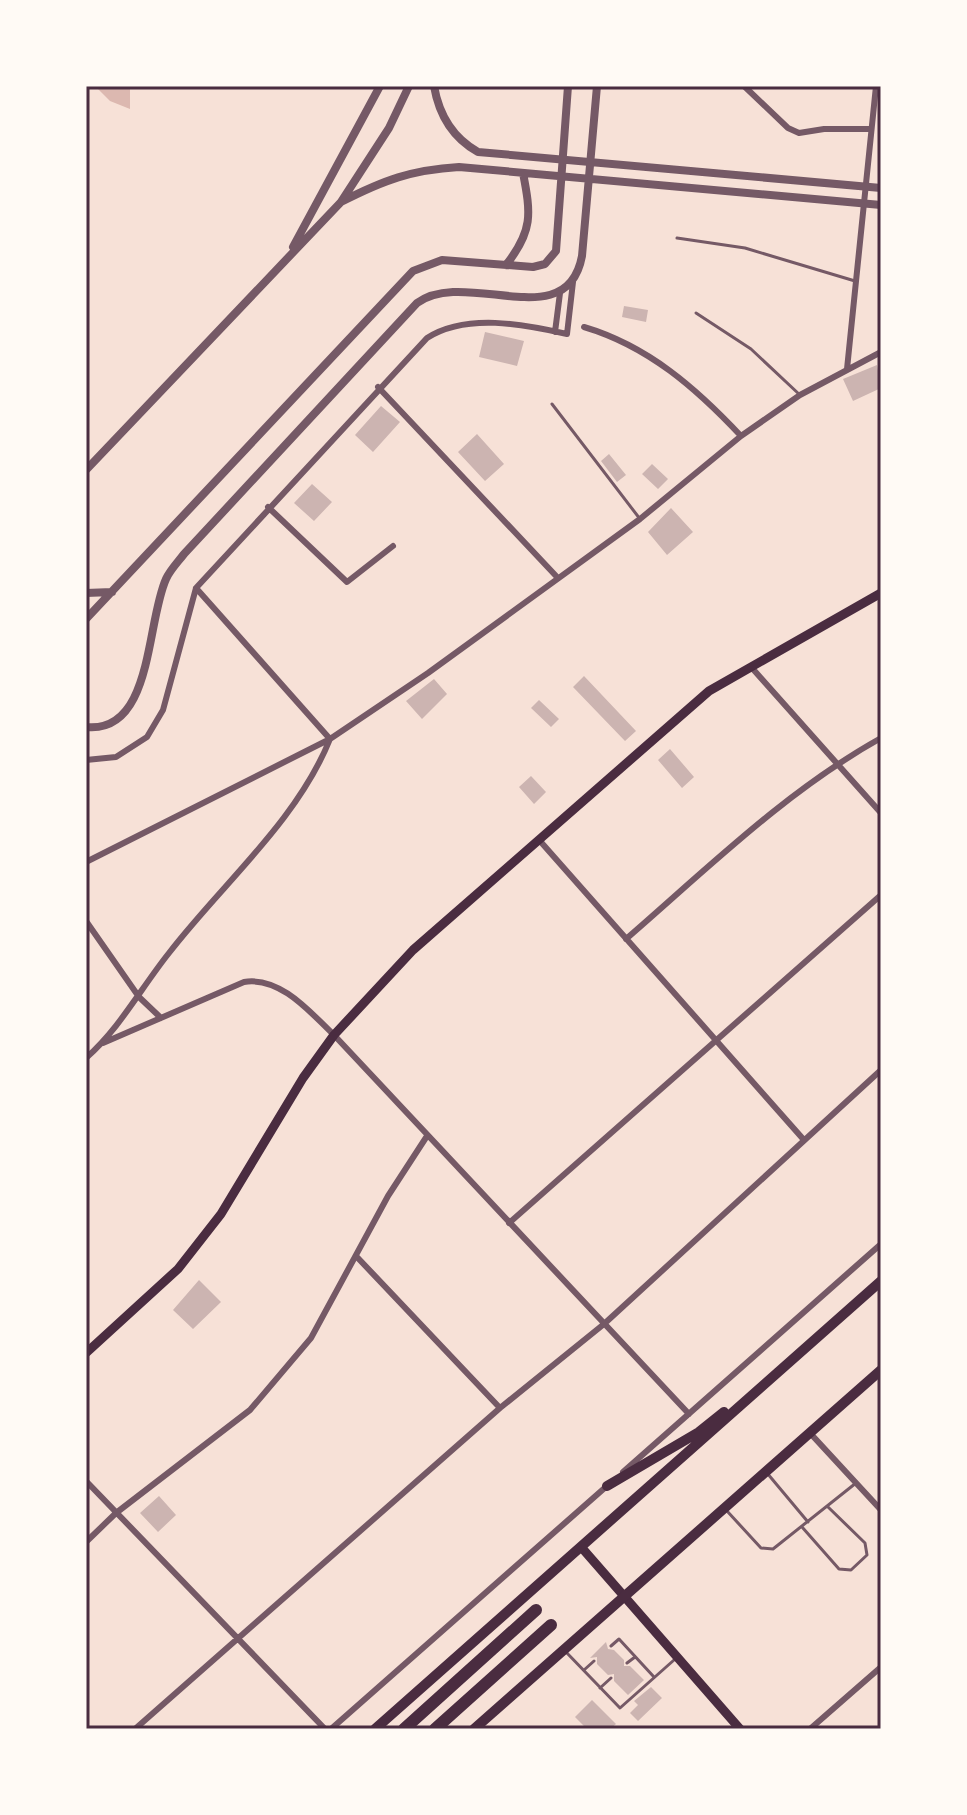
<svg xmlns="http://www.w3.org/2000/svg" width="967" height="1815" font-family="'Open Sans',sans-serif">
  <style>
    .water { fill: #dcb8b0 }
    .building { fill: #ccb4b1 }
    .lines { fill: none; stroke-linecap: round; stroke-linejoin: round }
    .service { stroke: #755966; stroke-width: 3 }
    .minor { stroke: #755966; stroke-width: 6 }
    .tertiary { stroke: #755966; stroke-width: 8 }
    .secondary { stroke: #4a2c40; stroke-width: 9 }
    .primary { stroke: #4a2c40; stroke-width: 10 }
    .motorway { stroke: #4a2c40; stroke-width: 12 }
    .neatline { fill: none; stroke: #4a2c40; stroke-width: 3 }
  </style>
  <rect width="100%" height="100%" fill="#f7e1d7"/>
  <path class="water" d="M95,86H130V109L110,101Z"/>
  <path class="building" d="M624,306L648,310L646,322L622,317Z
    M485,332L524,341L517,366L479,357Z
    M877,365L881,388L853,401L843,379Z
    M381,406L400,422L373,452L355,435Z
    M477,434L504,464L485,481L458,452Z
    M609,454L626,475L617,482L601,461Z
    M652,464L668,479L658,489L642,474Z
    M312,484L332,502L314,521L294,503Z
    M671,508L693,532L667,555L648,532Z
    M584,676L636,731L625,741L573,687Z
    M434,679L447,694L422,719L406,701Z
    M539,700L559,719L551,727L531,708Z
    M670,749L694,777L682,788L658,760Z
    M531,776L546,792L534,804L519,787Z
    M199,1280L221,1302L193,1329L173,1310Z
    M159,1496L176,1515L158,1532L140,1513Z
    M606,1642L608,1649L614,1650L624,1660V1666H630L644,1680L628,1695L614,1681V1674L608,1675L597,1664V1657L590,1658Z
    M651,1687L662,1698L638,1721L630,1713L638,1705L634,1701Z
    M592,1700L616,1724L610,1729H587L575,1717Z"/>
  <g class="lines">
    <path class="service" d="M677,238L745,248L855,281
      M696,313L751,349L800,395
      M552,404L640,519
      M767,1473L808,1522
      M727,1511L761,1548L773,1549L856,1483
      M802,1527L839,1569L851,1570L867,1555L865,1543L827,1506
      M611,1646L619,1639L654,1677
      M565,1651L620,1708L674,1660
      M627,1663L635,1657
      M584,1670L594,1661
      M600,1688L611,1678"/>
    <path class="minor" d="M744,86L788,128L799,133L824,129H869
      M584,327C648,346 696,388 741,436
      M555,332L560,293
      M847,369L876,86
      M378,387L557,577
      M268,507L347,582L393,546
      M752,668L881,813
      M86,760L116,757L147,737L163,710L196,588L427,338C466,313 523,324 567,334L573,282
      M540,841L804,1140
      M86,862L330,739L428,673L640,519L741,436L800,395L881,352
      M86,921L139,997L161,1018
      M626,939C708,868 786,791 881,738
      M103,1043L244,982C280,976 310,1012 334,1035L689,1414
      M86,1058C120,1028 141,988 169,953C223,883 297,821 330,739L196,588
      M509,1223L881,895
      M356,1256L500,1408
      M810,1433L881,1510
      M623,1472L881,1244
      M86,1481L325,1729
      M86,1542L116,1513L250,1410L311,1338L388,1196L427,1136
      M135,1729L500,1408L604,1324L881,1070
      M331,1729L608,1485
      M810,1729L881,1667"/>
    <path class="tertiary" d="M434,86C439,115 453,138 478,152L881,188
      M341,202C384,180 411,170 459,167L881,205
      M293,247L380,86
      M506,265C533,231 531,214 523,173
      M86,470L341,202L389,128L409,86
      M86,593L112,592
      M86,619L413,271L442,260L533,267L545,264L556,251L568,86
      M86,727C153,734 146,623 166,579C170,570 178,562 184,554L417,303C466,267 567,337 582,256L597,86"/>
    <path class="secondary" d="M86,1353L178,1269L221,1214L303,1078L334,1035L413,950L709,691L881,593
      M582,1548L740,1729"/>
    <path class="primary" d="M607,1486L699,1432L724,1412
      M375,1729L881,1281
      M474,1729L881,1370"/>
    <path class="motorway" d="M404,1729L536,1610
      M435,1729L551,1625"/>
  </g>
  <rect width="967" height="1815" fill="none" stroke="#fffaf5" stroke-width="176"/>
  <rect x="88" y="88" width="791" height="1639" class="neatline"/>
</svg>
